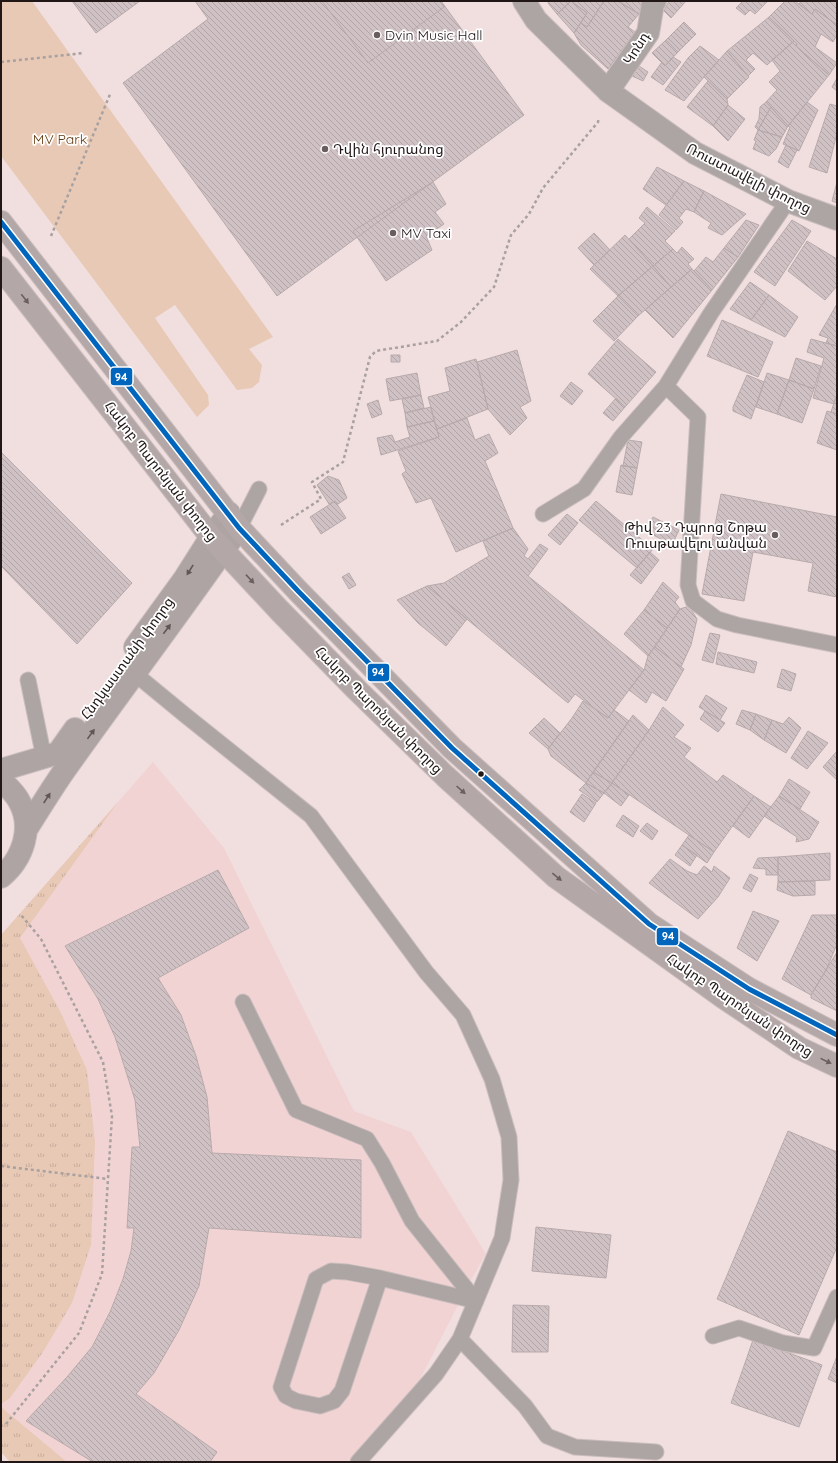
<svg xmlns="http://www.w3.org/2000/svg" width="838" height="1463" font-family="Quicksand,'Noto Sans Armenian',sans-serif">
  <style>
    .built { fill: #f2d3d3 }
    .grass { fill: url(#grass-tufts) }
    .garden { fill: #e8c9b6 }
    .building { fill: url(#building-back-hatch); stroke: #b8aaac }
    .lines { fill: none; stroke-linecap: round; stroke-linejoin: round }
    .lane-casing { stroke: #cabdbd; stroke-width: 17 }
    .street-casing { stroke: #cabdbd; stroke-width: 24 }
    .secondary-casing { stroke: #cabdbd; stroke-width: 24 }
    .primary-casing { stroke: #cabdbd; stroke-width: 24 }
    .path { stroke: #a8a19f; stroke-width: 2.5; stroke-dasharray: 3 3; stroke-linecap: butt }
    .lane { stroke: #ada5a4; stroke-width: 15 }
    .street { stroke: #ada5a4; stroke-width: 22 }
    .secondary { stroke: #aea4a3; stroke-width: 22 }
    .primary { stroke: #b3a8a7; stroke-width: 22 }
    .bus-1-casing { stroke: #fff; stroke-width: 8 }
    .bus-1 { stroke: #0065bd; stroke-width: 5 }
    .oneway { fill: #6a605f }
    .oneway2 { fill: #605656 }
    .poi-dot { fill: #6a5d5d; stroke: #fff; stroke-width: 1.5 }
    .bus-dot { fill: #211717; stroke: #fff; stroke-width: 1.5 }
    .labels { text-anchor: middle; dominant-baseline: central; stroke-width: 3.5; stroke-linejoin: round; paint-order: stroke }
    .poi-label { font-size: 14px; fill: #211717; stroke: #fff; text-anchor: start }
    .street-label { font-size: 14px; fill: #211717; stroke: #fff }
    .park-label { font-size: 14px; fill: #633a10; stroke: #fff }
    .line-badge { stroke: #fff; stroke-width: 1.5 }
    .badge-label { font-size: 11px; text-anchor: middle; font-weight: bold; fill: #fff }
  </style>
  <defs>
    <pattern id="grass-tufts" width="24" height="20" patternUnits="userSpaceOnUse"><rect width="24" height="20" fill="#e8c9b6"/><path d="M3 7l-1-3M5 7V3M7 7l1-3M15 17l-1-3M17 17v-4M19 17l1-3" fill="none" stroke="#c7ac9c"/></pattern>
    <pattern id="building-back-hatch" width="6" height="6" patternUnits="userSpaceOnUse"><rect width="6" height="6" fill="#cfc1c4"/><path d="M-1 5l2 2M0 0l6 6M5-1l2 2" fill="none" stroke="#b1a5a8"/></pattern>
  </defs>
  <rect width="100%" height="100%" fill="#f1dfdf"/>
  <path class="built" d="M153,762L224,848L354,1111L411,1132L486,1254L472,1278L415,1389L347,1462H10L1,1452V935Z"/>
  <path class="grass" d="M118,802L20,938L60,1011L87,1070L95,1142L91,1245L72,1303L43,1352L10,1398L1,1404V935Z
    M1,1407L67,1462H10L1,1452Z"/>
  <path class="garden" d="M1,1H32L273,337L249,349L262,365L259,382L252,388L237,390L175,305L155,318L208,395L209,405L197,417L1,156Z"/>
  <path class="building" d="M72,1H140L96,33Z
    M195,1H441L524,115L277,296L123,83L208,19Z
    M322,1H440L444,7L368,63Z
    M549,1H571L557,14L548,3Z
    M571,1L587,13L574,33L557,14Z
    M571,1H604L587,27L581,23L587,13Z
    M604,1H618L639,14L628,27L635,32L608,69L581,45L574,33L581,23L587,27Z
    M618,1H646L647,2L639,14Z
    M669,1H686L671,18L664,11Z
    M743,1H767V2L755,14L750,10L745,15L736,8Z
    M785,1H795L812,14L815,9L837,25V35L833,42L821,34L815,47L837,63L829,75L796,46L797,44L794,41L769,17Z
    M801,1H837V25L815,9L812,14L799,4Z
    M769,17L794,41L767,65L753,53L746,60L755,69L748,76L727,51Z
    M684,22L696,34L678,52L666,40Z
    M666,40L678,52L665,66L652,53Z
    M794,41L797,44L796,46L829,75L788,126L766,102L777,90L769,82L780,71L772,60Z
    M700,46L719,60L704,77L684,101L665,90L688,58Z
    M727,51L749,77L727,99L704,77Z
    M673,57L681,62L663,85L651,77L662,62L665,66Z
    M639,66L648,72L643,81L632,76Z
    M837,78V91L832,87Z
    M708,81L727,99L728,105L713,126L687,107Z
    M766,102L771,107L758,130L755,127L759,119L760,107Z
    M807,102L818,110L799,151L783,144L790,127L788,126Z
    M830,104L837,106V133L827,173L809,167Z
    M728,105L745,119L728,141L713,126Z
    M771,107L788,126L782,137L758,130Z
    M758,130L782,137L776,149L769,156L753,149L756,141L754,140Z
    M786,145L797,150L788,168L778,162Z
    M657,167L684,181L666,205L643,189Z
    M684,181L704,191L694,212L686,209L679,218L683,222L676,230L659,215Z
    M433,182L446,204L435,212L444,224L426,236L432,250L386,281L353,231Z
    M837,182V203L832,201Z
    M704,191L746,214L722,235L708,228L711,223L694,212Z
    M647,207L675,231L665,241L673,249L653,266L629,239L645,223L639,218Z
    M746,220L759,225L738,257L724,248Z
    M792,220L811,231L775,286L754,272Z
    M594,233L610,250L594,265L578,248Z
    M625,235L653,266L618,296L590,269Z
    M807,241L837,259V286L825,300L788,271Z
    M682,247L694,259L688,264L692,269L671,287L653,266L673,249L677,253Z
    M724,248L738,257L712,290L694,271L706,257L713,262Z
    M653,266L671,287L638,316L618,296Z
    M692,269L712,290L673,338L645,310Z
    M750,282L769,295L751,320L730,309Z
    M769,295L798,317L785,337L751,320Z
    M618,296L638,316L614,341L593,321Z
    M837,304V346L826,343L828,338L819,335Z
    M722,320L773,342L758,377L707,356Z
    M618,339L656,372L625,407L588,374Z
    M811,339L837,346V394L834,404L813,398L824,358L807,352Z
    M517,350L531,401L520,407L527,418L510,435L488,409L477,362Z
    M391,355H400V362H391Z
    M796,358L821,366L814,389L789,380Z
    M476,359L488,409L437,429L428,397L450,391L445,368Z
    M417,373L421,395L390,401L386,379Z
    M767,373L789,380L777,414L756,407Z
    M747,375L764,382L751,419L733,411V407Z
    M789,380L814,389L802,423L777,414Z
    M571,382L583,391L572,405L560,396Z
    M837,394V414L831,412Z
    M421,395L424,408L405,413L402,399Z
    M616,398L625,407L613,421L603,413Z
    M378,400L382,414L372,418L367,404Z
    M431,407L434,421L407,427L405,413Z
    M827,411L837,414V450L817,443Z
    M467,418L475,440L489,434L498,453L485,461L513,528L456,552L431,498L416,503L402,474L406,471L398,451L439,437L437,429Z
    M434,421L439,437L381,455L377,438L392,435L395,442L410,437L407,427Z
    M628,440L642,442L637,468L623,466Z
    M1,452L132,583L77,644L1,566Z
    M621,465L637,468L632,495L616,492Z
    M328,476L339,480L347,498L338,504L335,501L329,504L317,485Z
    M721,494L837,517V597L808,591L813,563L753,552L744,601L702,594Z
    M335,501L346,518L321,534L310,517Z
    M596,501L653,549L637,568L579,520Z
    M567,514L578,523L560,545L548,535Z
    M653,517L679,530L672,545L646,531Z
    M513,528L528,549L524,556L528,559L540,544L548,549L528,576L644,670L608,718L575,694L568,703L427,586L444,583L489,556L483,541Z
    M650,552L659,560L641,584L630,575Z
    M349,573L356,585L349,589L342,577Z
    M663,582L679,597L675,602L680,609L667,628L644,610Z
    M427,586L467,619L446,646L418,623L397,600Z
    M689,606L697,619L691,645L681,667L655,647L680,609Z
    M644,610L667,628L648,656L624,634Z
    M710,633L720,635L713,663L702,660Z
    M655,647L684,669L666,701L652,692L646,703L629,690L644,670L648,656Z
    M718,652L757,662L754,673L716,664Z
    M782,669L796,674L791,691L777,687Z
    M706,695L727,708L720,720L699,707Z
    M583,701L608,718L614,710L629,721L586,783L551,756L548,749L572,718Z
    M663,707L684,725L674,737L691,748L684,757L717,782L723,775L754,796L714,852L612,783L649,730Z
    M742,710L756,714L750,730L736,724Z
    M705,711L725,723L718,732L700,719Z
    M756,714L772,720L764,740L750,730Z
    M633,715L649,730L612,783L593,772Z
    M789,717L801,728L786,753L764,740L772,720L783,724Z
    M544,718L560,733L548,749L529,733Z
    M808,731L828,743L807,769L791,758Z
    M837,751V780L823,767Z
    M593,772L612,783L604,793L586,783Z
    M789,779L810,792L800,809L779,796Z
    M586,783L604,793L597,802L579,790Z
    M612,783L629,795L621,806L604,793Z
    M582,794L596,803L584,822L570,812Z
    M754,796L771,807L749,838L733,826Z
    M779,796L819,822L809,839L796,842L797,837L764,816Z
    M623,815L639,826L633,837L616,826Z
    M647,823L658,831L652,840L640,831Z
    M689,835L714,852L707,863L682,845Z
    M682,845L697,855L690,866L675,855Z
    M830,853V880L778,882V857Z
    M778,857V875H766V869L753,868L758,858Z
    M670,859L687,871L697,875L704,866L712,872L714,866L730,878L718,897L698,919L649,883Z
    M218,870L249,928L158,978L181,1015L196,1056L207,1097L212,1153L361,1160V1238L209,1228L199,1286L179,1330L154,1373L136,1394L217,1452L210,1462H93L26,1421L67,1377L92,1347L110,1312L123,1279L131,1251L134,1228H127L132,1147H140L135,1100L115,1037L98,999L65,946Z
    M750,874L758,878L751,892L743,888Z
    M815,881V895L793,896L777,890L778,882Z
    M753,911L779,921L757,961L737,948Z
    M812,915H837V944L827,968L811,995L782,979Z
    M837,952V1011L811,998V995Z
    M788,1131L837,1152V1247L799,1335L717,1299Z
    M536,1227L611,1235L606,1278L532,1271Z
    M513,1305L549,1306L548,1352H512Z
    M753,1340L822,1365L799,1427L731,1403Z
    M837,1356V1383L828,1379Z"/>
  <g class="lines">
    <defs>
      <path id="lane" d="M666,386L698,417L688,585L693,601L717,619L737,625L837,645
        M543,514L584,489L621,437L666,386L711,313L788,201
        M239,528L259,489
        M134,673L185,715L311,816L426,972L463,1015L492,1079L509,1137L511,1180L502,1238L460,1339L436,1374L358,1462
        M28,680L44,758
        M243,1002L296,1110L367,1139L382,1163L412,1221L476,1301
        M380,1278L342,1391L334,1401L320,1406L296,1401L286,1396L281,1387L316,1279L331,1271L347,1272L380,1278L476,1301
        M713,1336L739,1328L783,1343L814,1348L837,1297
        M460,1339L525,1406L547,1436L575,1447L656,1452"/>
      <path id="street" d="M524,1L536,20L608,91L695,153L788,201L837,219
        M608,91L648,33L653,3L655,1"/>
      <path id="secondary" d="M135,647L185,578L211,537L229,513
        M1,770L58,753L75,729
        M1,780C8,787 15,793 19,801C34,827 23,859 1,877
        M26,830C40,808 53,786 69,764C125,685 184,608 239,528"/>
      <path id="primary" d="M1,222L239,528L298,591L452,748L649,924L749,989L837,1035
        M1,268L211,537L279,610L357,690L445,776L556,877L723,997L799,1048L837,1066"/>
    </defs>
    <use href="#lane" class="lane-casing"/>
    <use href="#street" class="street-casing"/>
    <use href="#secondary" class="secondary-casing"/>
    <use href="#primary" class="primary-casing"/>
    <path class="path" d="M1,62L84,53
      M51,236L111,92
      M281,525L321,499L312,482L343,462L370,357L376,351L437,341L461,322L494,287L511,235L529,214L543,188L598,122L599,118
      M1,1166L108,1179
      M6,1424L79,1333L102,1274L112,1116L103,1062L41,939L21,915"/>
    <use href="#lane" class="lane"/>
    <use href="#street" class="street"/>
    <use href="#secondary" class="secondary"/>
    <use href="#primary" class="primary"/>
    <defs>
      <path id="bus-1" d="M1,222L239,528L298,591L452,748L649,924L749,989L837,1035"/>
    </defs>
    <use href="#bus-1" class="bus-1-casing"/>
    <use href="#bus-1" class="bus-1"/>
  </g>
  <defs><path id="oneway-solid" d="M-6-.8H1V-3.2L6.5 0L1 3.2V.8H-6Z"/></defs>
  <g class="oneway">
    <use href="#oneway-solid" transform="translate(25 299) rotate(52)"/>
    <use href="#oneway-solid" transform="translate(250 579) rotate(47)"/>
    <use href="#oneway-solid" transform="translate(461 790) rotate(42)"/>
    <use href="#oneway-solid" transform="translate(557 877) rotate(39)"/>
    <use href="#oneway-solid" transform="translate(826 1061) rotate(26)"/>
  </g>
  <g class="oneway2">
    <use href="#oneway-solid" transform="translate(190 570) rotate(122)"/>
    <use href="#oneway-solid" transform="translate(167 629) rotate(-53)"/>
    <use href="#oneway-solid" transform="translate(91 734) rotate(-54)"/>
    <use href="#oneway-solid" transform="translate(47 798) rotate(-57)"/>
  </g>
  <g class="poi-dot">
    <circle cx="377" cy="35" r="4"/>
    <circle cx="325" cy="149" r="4"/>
    <circle cx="393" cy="233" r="4"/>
    <circle cx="775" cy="535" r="4"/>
  </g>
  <circle class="bus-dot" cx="481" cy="774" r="3.5"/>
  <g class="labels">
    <g class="poi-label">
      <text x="385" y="35">Dvin Music Hall</text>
      <text x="333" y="149">Դվին հյուրանոց</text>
      <text x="401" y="233">MV Taxi</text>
      <text x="767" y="527" text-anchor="end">Թիվ 23 Դպրոց Շոթա<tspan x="767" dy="16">Ռուսթավելու անվան</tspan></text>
    </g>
    <g class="street-label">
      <text transform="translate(636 48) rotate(-58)">Կոնդ</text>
      <text transform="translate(749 178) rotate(27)">Ռուստավելի փողոց</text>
      <text transform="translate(161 471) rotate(52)">Հակոբ Պարոնյան փողոց</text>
      <text transform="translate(127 658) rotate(-54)">Հնդկաստանի փողոց</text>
      <text transform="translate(379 710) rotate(45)">Հակոբ Պարոնյան փողոց</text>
      <text transform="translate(740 1005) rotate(34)">Հակոբ Պարոնյան փողոց</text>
    </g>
    <g class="park-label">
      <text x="60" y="139">MV Park</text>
    </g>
  </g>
  <g class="line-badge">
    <rect x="110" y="367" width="23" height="19" rx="4" fill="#0065bd"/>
    <rect x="367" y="663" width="23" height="19" rx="4" fill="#0065bd"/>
    <rect x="656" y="927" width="23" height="19" rx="4" fill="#0065bd"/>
  </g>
  <g class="badge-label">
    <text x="121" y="381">94</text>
    <text x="378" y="676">94</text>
    <text x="668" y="940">94</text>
  </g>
  <rect width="838" height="1463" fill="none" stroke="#211717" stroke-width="4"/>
</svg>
